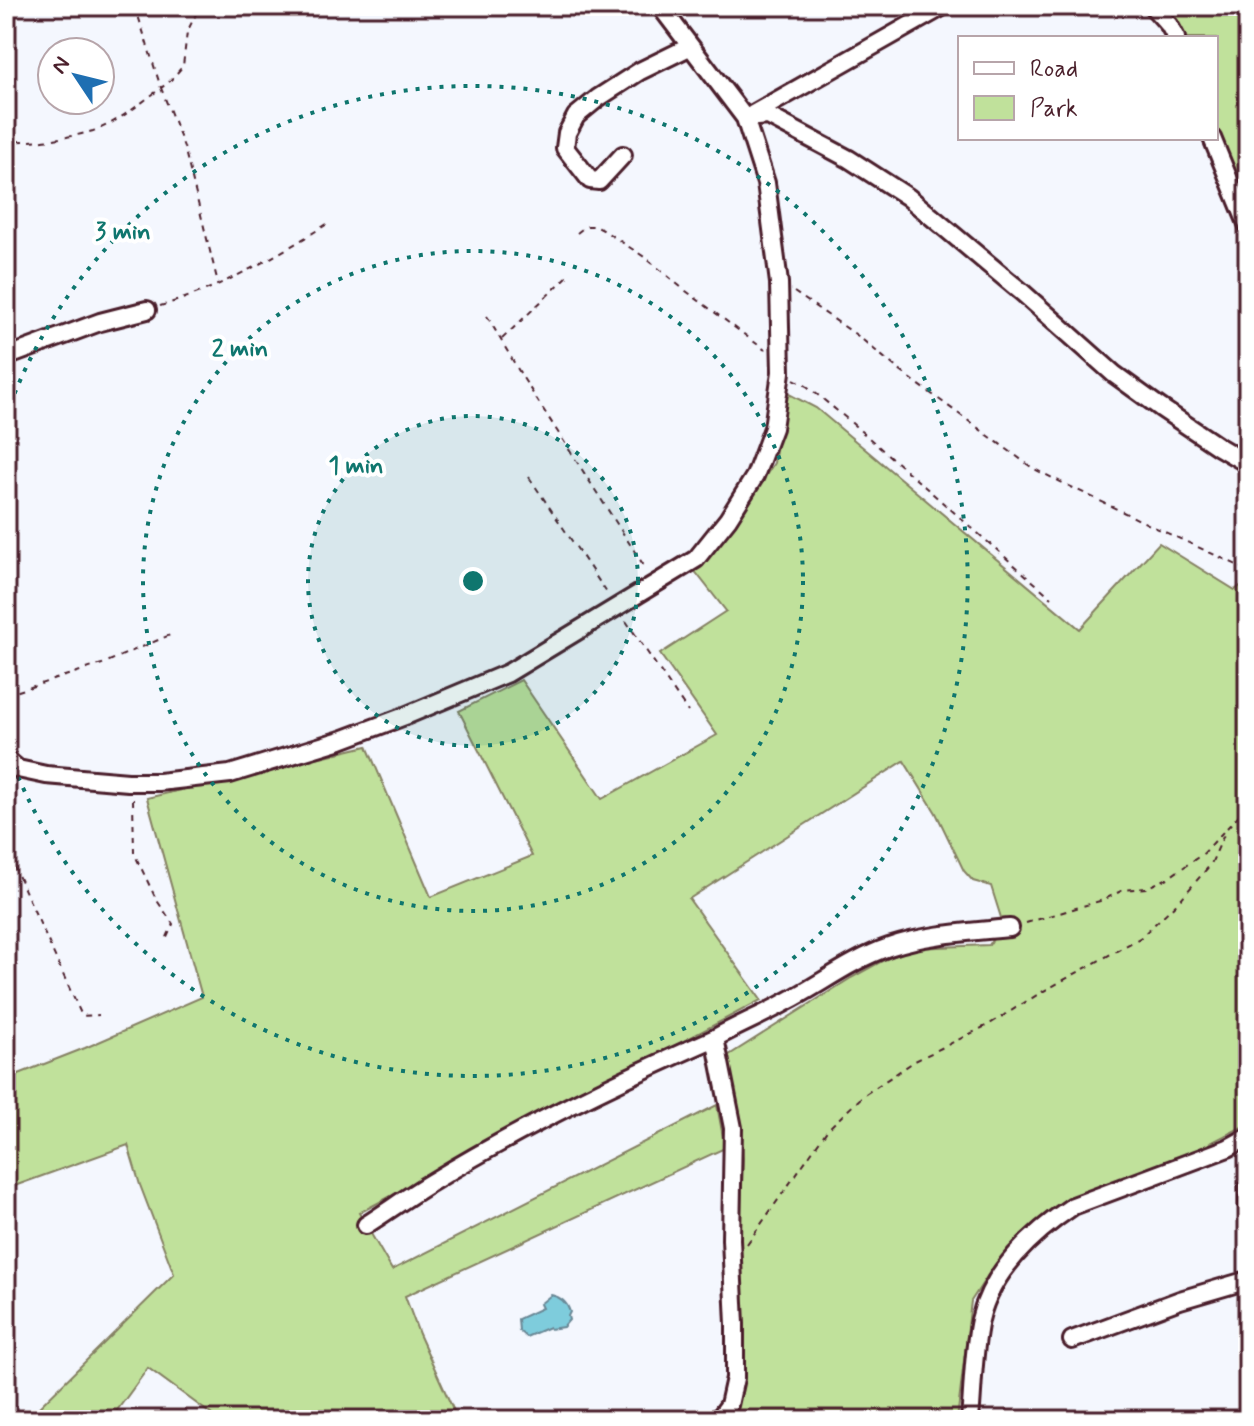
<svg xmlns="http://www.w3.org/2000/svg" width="1254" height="1426" font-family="Mynerve,sans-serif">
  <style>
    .green { fill: #c0e19b; stroke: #858063; stroke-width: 2 }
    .water { fill: #7eccdc; stroke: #698795; stroke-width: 2 }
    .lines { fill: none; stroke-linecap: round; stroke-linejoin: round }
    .minor-casing { stroke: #4a1f2b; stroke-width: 22 }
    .path { stroke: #4a1f2b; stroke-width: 2; stroke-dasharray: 6 6; stroke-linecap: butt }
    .minor { stroke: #fff; stroke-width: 16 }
    .ring { fill: none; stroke: #0f766e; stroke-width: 4; stroke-dasharray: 4 8 }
    .centre { fill: #0f766e; stroke: #fff; stroke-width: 4 }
    .ring-label { font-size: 24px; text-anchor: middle; font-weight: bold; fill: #0f766e; stroke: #fff; stroke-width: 8; stroke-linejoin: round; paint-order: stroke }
  </style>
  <rect width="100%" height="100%" fill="#f4f7fe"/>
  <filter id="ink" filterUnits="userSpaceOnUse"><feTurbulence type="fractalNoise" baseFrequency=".0125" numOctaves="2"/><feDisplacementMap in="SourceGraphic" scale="16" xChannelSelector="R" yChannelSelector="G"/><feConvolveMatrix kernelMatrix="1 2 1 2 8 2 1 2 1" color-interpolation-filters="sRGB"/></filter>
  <g filter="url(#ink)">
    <path class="green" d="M1168,6H1248V227L1216,138V38H1180Z
      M785,392L816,408L1080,629L1159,543L1235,590L1248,580V1124L1191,1153L1067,1201L1017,1244L992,1269L971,1301L957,1420H723L734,1401L743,1159L740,1117L729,1090L726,1057L851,978L882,961L913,948L989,945L1003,924L991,886L973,881L964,871L936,813L904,761L689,899L761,1000L359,1213L392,1270L717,1105L725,1148L405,1296L419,1334L458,1420H219L148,1368L110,1420H26L174,1274L140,1185L128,1145L6,1189V1079L85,1048L202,997L147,798L367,746L431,897L532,856L459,711L521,680L602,799L717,735L660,654L726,611L694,570L740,516L774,463Z"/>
    <path class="water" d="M551,1295C561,1297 567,1302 570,1312L568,1316L569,1320L563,1327L550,1329L549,1327L526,1337L519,1331L518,1319L542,1308L540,1304Z"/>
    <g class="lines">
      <defs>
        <path id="minor" d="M1152,6L1169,25L1176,38
          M753,114L942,7
          M745,118L768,116L849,159L908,197L1023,293L1114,374L1161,408L1219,447L1248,464
          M1212,138L1248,226
          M623,155L599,181L590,180L565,148L567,133L576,116L598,98L640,71L689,47
          M6,357L100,322L147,310
          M6,759L18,769L46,775L128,782H159L230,774L341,740L405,716L508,673L696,559L728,519L755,476L773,428L781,372L779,283L766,183L745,118L660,6
          M715,1038C738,1025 763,1015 786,1002C821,984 851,960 889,947C927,934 970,932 1010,928
          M1248,1187V1204
          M366,1225C388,1211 410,1195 432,1182C522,1127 619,1080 715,1038L733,1128L731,1239L735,1324V1378L729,1405L718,1420
          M1072,1340L1180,1300L1248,1280
          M970,1420C973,1387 973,1352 980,1320C991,1271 1034,1232 1073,1206L1228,1148L1248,1137"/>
      </defs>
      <use href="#minor" class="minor-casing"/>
      <path class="path" d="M135,6L161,88L169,82L183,66L187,32L200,6
        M6,141C35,142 65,139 93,131C117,123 141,103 161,88L184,147L218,283
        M577,233L586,226H595L603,230L646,258L682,288L765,350
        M794,292L858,336L899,370L1034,469L1154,527L1248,570
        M160,306C217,290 277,256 327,224
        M487,316L523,378L646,569
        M502,339L571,273
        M794,379L808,387L846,418L1052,598
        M529,477L609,596
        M626,621L688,712
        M6,695L102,664L170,635
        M133,799L134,853L156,899L173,924L165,942
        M1227,828L1248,805
        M6,830L11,860L82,1016L99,1015
        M1026,923L1103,900L1123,890L1146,888L1168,878L1204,853L1223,832
        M747,1244L828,1129L864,1095L915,1061L988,1025L1042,992L1140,938L1180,900L1211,864L1226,830"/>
      <use href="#minor" class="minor"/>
    </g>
  </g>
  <circle cx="473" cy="581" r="165" fill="#0f766e" fill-opacity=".12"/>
  <g class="ring">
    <circle cx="473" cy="581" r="165"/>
    <circle cx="473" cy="581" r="330"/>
    <path d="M6 416A495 495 0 1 1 6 746"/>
  </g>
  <circle cx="473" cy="581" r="12" class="centre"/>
  <g class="ring-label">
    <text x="123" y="239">3 min</text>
    <text x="240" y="356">2 min</text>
    <text x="356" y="473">1 min</text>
  </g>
  <rect width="1254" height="1426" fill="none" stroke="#fff" stroke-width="32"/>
  <rect x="16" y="16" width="1222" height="1394" fill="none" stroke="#4a1f2b" stroke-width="3" filter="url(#ink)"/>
  <rect x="958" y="36" width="260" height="104" fill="#ffffff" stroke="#b7a5aa" stroke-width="2"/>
  <rect x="974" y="62" width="40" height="12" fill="#ffffff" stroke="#b7a5aa" stroke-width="2"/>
  <text x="1030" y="76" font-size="24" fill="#4a1f2b">Road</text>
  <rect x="974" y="96" width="40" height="24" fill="#c0e19b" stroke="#b7a5aa" stroke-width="2"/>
  <text x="1030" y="116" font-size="24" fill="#4a1f2b">Park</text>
  <g transform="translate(76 76) rotate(305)"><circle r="38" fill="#ffffff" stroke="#b7a5aa" stroke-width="2"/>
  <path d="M0-6L14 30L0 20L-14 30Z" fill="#1f6fb2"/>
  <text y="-12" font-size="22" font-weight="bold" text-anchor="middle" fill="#4a1f2b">N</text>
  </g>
</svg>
